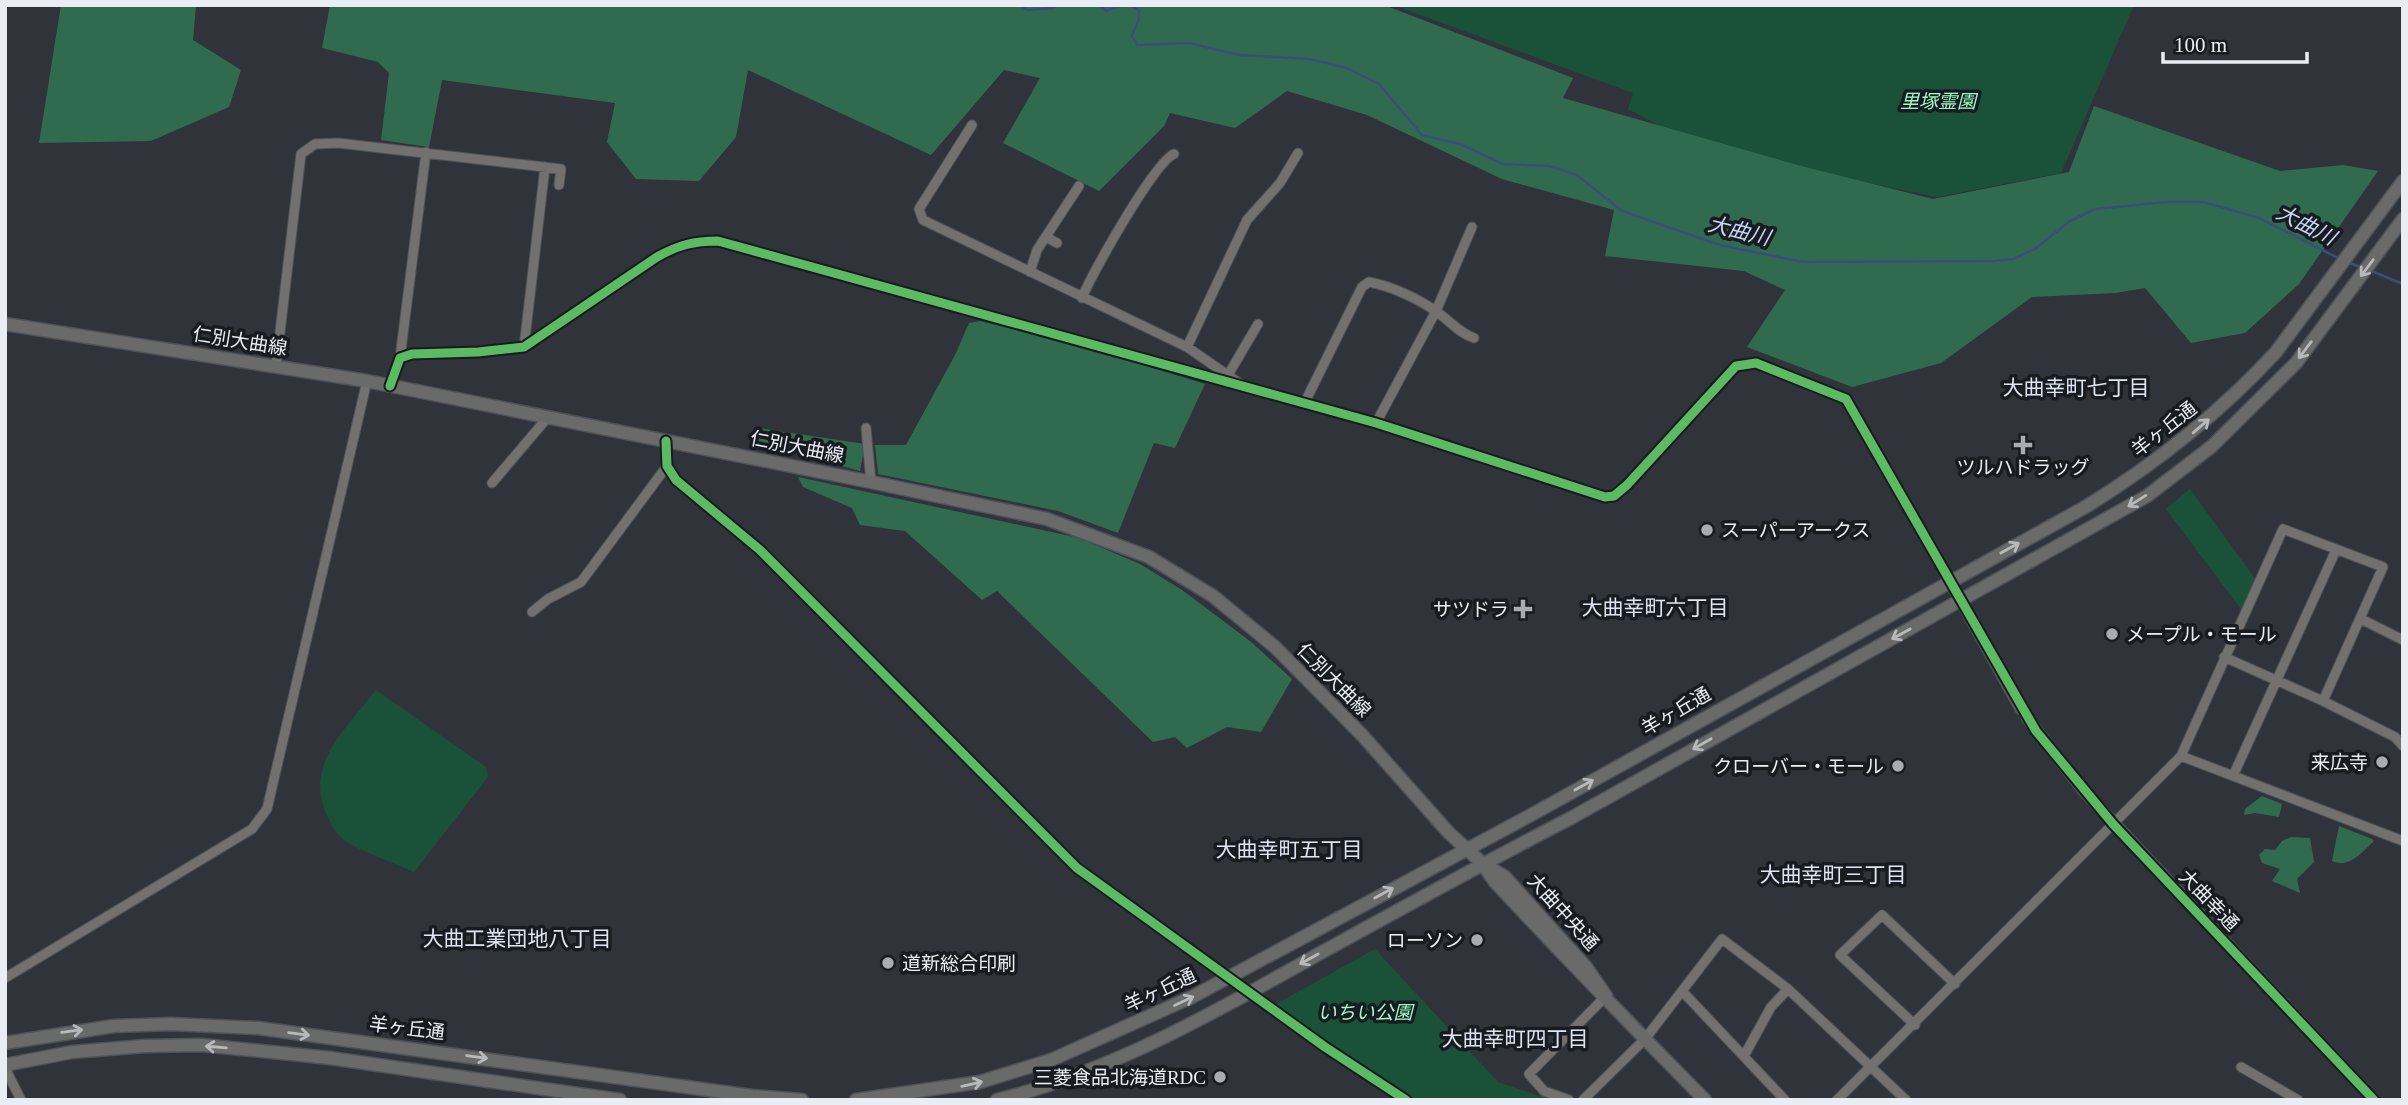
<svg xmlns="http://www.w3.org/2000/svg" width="2408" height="1105" font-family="'Times New Roman','Noto Sans JP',serif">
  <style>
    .green { fill: #1a5239 }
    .forest { fill: #316b4f }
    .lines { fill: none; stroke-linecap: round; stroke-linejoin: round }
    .stream { stroke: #394e7c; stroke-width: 2.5 }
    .minor-casing { stroke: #4f5257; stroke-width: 11 }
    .tertiary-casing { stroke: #4f5257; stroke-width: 13 }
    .secondary-casing { stroke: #4f5257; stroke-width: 15 }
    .minor { stroke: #727170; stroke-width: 9 }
    .tertiary { stroke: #727170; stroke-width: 10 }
    .secondary { stroke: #6b6a6b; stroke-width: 12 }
    .cycleway-casing { stroke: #181b1f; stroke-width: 13 }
    .cycleway { stroke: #5cba63; stroke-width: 9 }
    .oneway { stroke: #b7b9bd }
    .poi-dot { fill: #a9acb3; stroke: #181b1f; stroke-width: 2.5 }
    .labels { text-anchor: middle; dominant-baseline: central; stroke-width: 7; stroke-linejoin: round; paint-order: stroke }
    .park-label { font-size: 19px; font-style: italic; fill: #9bfac6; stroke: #181b1f }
    .street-label { font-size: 19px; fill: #eaedf4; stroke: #181b1f }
    .poi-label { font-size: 19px; fill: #eaedf4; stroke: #181b1f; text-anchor: end }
    .water-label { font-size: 21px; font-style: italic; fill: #c5d5f4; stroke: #181b1f }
    .neighbourhood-label { font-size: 21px; fill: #dde4f2; stroke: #181b1f }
  </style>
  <rect width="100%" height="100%" fill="#30343a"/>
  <path class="green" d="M1393,5H2134L2061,173L1937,197L1830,175L1677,135L1628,109L1633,93Z
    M2190,489L2256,580L2241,609L2166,509Z
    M376,690L486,767L488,777L414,872C393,862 370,855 350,844C338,837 332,827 327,815C303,765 347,728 376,690Z
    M1375,949L1498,1082L1539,1096L1544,1091L1569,1100H1406L1269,1008Z"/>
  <path class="forest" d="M61,5H196L193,40L241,70L229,107L151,141L39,143Z
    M330,5H1384L1573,78L1563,98L1801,166L1933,199L2069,172L2094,106L2280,171L2343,165L2378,171L2299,284L2245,333L2191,343L2145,288L2115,293L2032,297L1941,363L1852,387L1747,347L1785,290L1744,271L1605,256L1614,210L1502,179L1367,115L1287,91L1235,128L1170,113L1164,126L1099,191L1003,143L1040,78L1004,70L931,155L748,70L736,137L699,181L636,179L607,142L615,103L442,80L429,147L381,140L389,73L378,62L322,48Z
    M980,321L1071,343L1205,384L1175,448L1154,443L1118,533L1058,511L878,474L875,445H906L955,355L969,323Z
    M759,428L865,444L860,471L752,441Z
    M798,477L1079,538L1140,564L1182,590L1250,641L1292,679L1261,732L1227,727L1187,748L1175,737L1153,742L997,591L982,600L905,531L860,525L852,508L803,487Z
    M2262,796L2282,804L2279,817L2255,813L2244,815L2245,809Z
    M2339,826L2372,839L2374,841C2362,852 2349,869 2332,861Z
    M2291,837L2310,838L2314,862L2297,879L2300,893L2272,881L2280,869L2262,863L2259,855L2265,849L2275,850L2282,841Z"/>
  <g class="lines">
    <path class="stream" d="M1020,5L1027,10L1054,8L1056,5
      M1099,5L1106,11L1123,5
      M1129,5L1139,10V19L1132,36L1137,45L1189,43L1240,55L1310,59L1347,68L1379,84L1422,135L1460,144L1503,164L1550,166L1577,175L1622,211L1720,245L1803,262L1994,261L2013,259L2035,249L2070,221L2095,209L2167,202H2204L2259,218L2340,259
      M2350,263L2363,268
      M2369,270L2403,284"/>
    <defs>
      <path id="minor" d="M972,125L919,209L923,220L1187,347L1242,385
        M1046,237L1057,243
        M1030,272L1037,250L1079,186
        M1082,298C1092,273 1154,163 1174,154
        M524,347L545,167
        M1187,347L1247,220L1280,183L1298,153
        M400,358L426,152
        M276,366L301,154L315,144L338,143L561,169L559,185
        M1228,375L1258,324
        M390,386L400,358L412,354L478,352L524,347L657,257C678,245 694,241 718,241L1376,423L1605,497L1614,496L1627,485L1736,366L1756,363L1846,399L1950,581
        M1304,404L1362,287L1369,282C1391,286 1419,299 1437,312C1450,321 1459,333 1474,338
        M1376,423L1436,311L1472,227
        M866,428L871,482
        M666,441L667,466L676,480L760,550L1077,868L1325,1047L1406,1100
        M492,483L548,417
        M532,612L548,599L581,582L667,466
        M2361,619L2403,640
        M2224,657L2323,701L2395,737L2403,746
        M2181,756L2403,841
        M2233,776L2336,550
        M5,978L252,829L267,809L367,381
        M1682,991L1785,1100
        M1915,1025L1840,955L1882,915L1955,984
        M1744,1056L1771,1007L1788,989
        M2241,1067L2298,1100
        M5,1068L21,1100
        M1569,1100L1544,1091L1529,1074L1606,996
        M1583,1100L1645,1039L1722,939L1788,989L1906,1100
        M1837,1100L2181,756L2283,529L2383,567L2323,701"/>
      <path id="tertiary" d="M1950,581L2021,709
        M2027,718L2083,790L2374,1100"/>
      <path id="secondary" d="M5,324L367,381L871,482L1047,519L1149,557L1213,596L1275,647L1362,735L1449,833L1482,863L1505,877L1586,967L1606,996
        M1484,866L1495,882C1564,956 1634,1028 1705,1100
        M5,1043L114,1026L171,1024L258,1028L752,1096L802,1100
        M5,1065L72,1052L145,1046L202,1045L330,1058L620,1100
        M856,1100L980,1082L1051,1060L1192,997L1531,815L2087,506C2158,462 2219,414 2276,352L2403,181
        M997,1100C1110,1072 1214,1013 1315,956C1400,909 1485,862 1571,818L2147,496L2211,447L2296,363L2403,219"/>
    </defs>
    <use href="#minor" class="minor-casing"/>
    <use href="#tertiary" class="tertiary-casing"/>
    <use href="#secondary" class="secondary-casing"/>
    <use href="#minor" class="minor"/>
    <use href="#tertiary" class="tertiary"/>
    <use href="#secondary" class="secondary"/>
    <defs>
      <path id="cycleway" d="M390,386L400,358L412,354L478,352L524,347L657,257C678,245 694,241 718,241L1376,423L1605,497L1614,496L1627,485L1736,366L1756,363L1846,399L2036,731L2113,824L2374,1100
        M666,441L667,466L676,480L760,550L1077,868L1325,1047L1406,1100"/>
    </defs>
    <use href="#cycleway" class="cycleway-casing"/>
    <use href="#cycleway" class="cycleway"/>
  </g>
  <defs><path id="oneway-shaft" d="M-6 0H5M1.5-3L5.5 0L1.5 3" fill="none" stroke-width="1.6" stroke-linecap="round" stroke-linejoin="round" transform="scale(1.75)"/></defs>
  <g class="oneway">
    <use href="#oneway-shaft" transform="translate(2367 268) rotate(127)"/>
    <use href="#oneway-shaft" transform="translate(2305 350) rotate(127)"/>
    <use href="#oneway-shaft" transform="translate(2201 426) rotate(-41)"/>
    <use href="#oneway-shaft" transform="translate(2137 501) rotate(148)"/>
    <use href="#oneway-shaft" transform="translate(2010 548) rotate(-29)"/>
    <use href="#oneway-shaft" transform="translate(1901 634) rotate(151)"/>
    <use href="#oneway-shaft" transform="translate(1702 744) rotate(150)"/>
    <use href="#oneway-shaft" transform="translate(1584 785) rotate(-29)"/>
    <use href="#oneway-shaft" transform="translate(1384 893) rotate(-29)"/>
    <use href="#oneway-shaft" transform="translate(1309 959) rotate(151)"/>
    <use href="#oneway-shaft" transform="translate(1184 1001) rotate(-25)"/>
    <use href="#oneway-shaft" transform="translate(72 1031) rotate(-7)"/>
    <use href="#oneway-shaft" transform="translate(299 1034) rotate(7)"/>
    <use href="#oneway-shaft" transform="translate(216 1047) rotate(-175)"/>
    <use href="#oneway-shaft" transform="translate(477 1057) rotate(8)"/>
    <use href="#oneway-shaft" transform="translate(972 1084) rotate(-13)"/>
  </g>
  <g class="poi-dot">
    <path d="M2019.5 434.5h7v7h7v7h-7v7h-7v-7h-7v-7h7z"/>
    <circle cx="1707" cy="530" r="7"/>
    <path d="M1519.5 598.5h7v7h7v7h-7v7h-7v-7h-7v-7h7z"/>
    <circle cx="2112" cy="634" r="7"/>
    <circle cx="2382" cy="762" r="7"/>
    <circle cx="1898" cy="766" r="7"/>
    <circle cx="1477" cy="940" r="7"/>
    <circle cx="888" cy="963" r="7"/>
    <circle cx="1220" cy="1077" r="7"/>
  </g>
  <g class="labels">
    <g class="park-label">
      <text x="1938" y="101">里塚霊園</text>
      <text x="1365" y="1012">いちい公園</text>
    </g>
    <g class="street-label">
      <text transform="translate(240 341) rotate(9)">仁別大曲線</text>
      <text transform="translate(2164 429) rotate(-38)">羊ヶ丘通</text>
      <text transform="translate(797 447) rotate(11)">仁別大曲線</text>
      <text transform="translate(1334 680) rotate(45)">仁別大曲線</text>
      <text transform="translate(1676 711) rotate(-30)">羊ヶ丘通</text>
      <text transform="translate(2209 900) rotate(46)">大曲幸通</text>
      <text transform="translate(1563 912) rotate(48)">大曲中央通</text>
      <text transform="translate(1160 990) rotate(-25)">羊ヶ丘通</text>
      <text transform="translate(407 1028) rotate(7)">羊ヶ丘通</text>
    </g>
    <g class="poi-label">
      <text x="2023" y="467" text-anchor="middle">ツルハドラッグ</text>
      <text x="1721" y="530" text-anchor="start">スーパーアークス</text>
      <text x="1509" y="609">サツドラ</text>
      <text x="2126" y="634" text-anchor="start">メープル・モール</text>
      <text x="2368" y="762">来広寺</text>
      <text x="1884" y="766">クローバー・モール</text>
      <text x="1463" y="940">ローソン</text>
      <text x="902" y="963" text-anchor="start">道新総合印刷</text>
      <text x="1206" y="1077">三菱食品北海道RDC</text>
    </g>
    <g class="water-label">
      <text transform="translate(2306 225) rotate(27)">大曲川</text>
      <text transform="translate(1739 231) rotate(14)">大曲川</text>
    </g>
    <g class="neighbourhood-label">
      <text x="2076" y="388">大曲幸町七丁目</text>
      <text x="1655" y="608">大曲幸町六丁目</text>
      <text x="1289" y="850">大曲幸町五丁目</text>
      <text x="1833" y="875">大曲幸町三丁目</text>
      <text x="517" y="939">大曲工業団地八丁目</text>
      <text x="1515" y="1039">大曲幸町四丁目</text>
    </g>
  </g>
  <rect width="2408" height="1105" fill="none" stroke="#eaedf4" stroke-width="14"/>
  <path d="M2163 52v10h144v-10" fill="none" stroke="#eaedf4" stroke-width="3.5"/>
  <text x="2174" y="52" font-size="21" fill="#eaedf4" stroke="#181b1f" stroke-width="5" paint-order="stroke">100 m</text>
</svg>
